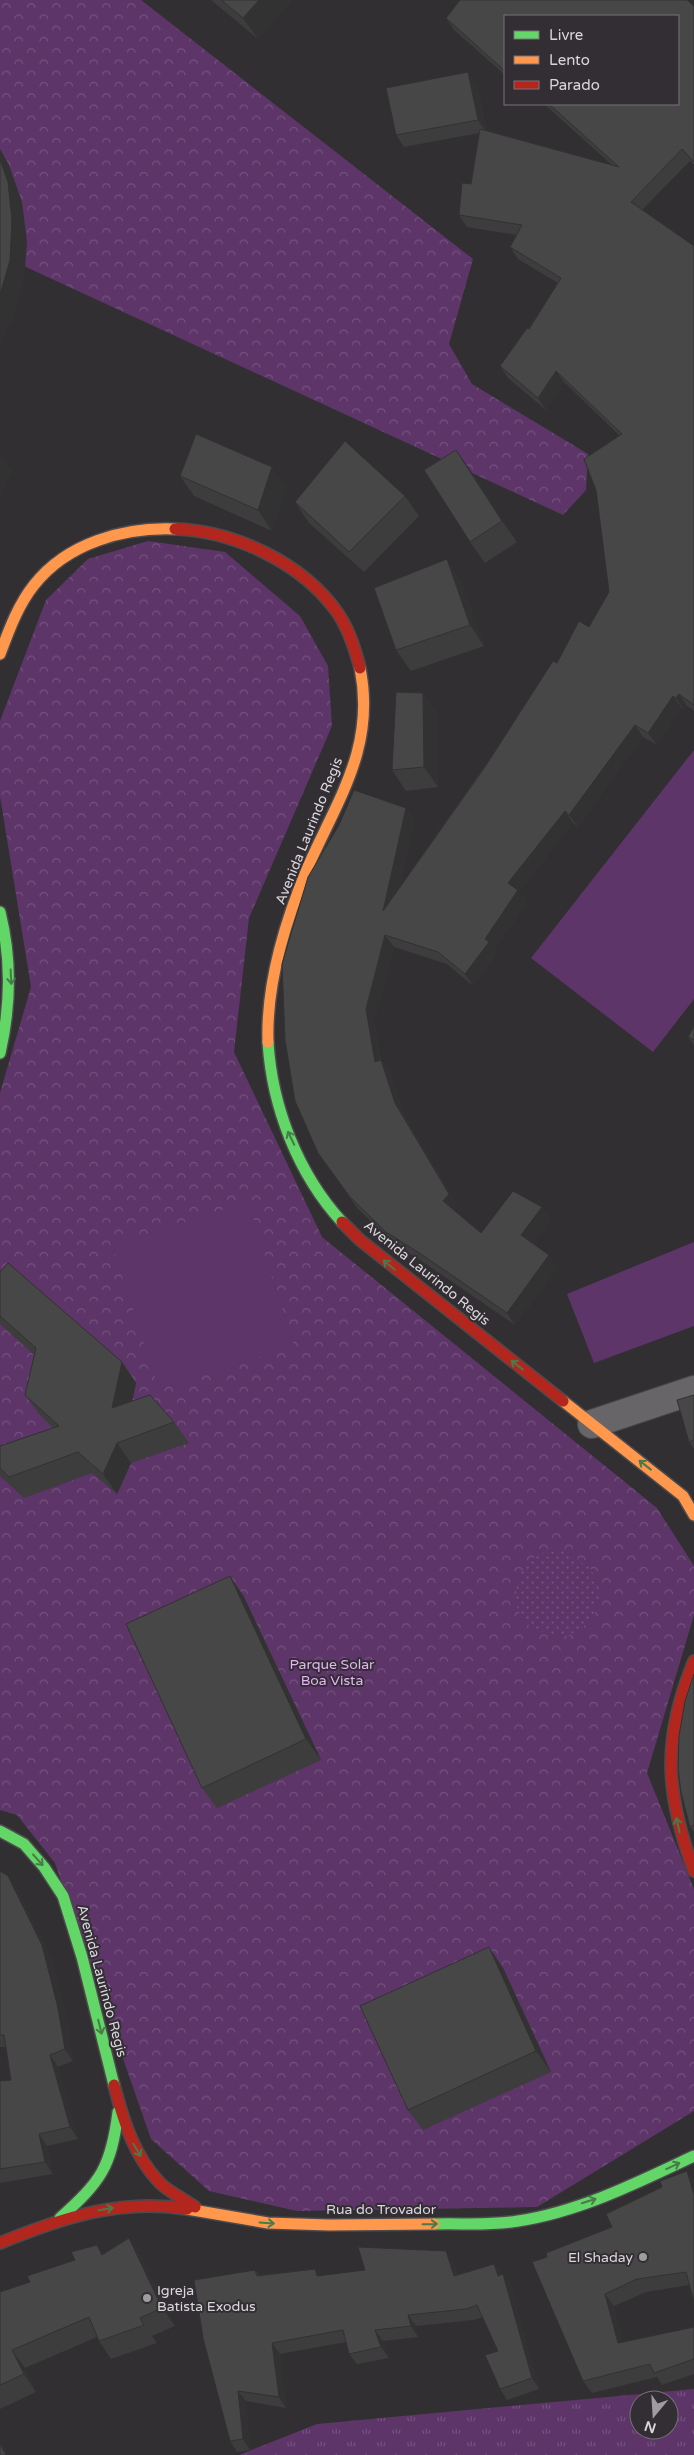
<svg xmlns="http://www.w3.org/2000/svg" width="694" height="2455" font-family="'Varela Round',sans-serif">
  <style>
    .grass { fill: url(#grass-tufts); fill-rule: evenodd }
    .forest { fill: url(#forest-crowns) }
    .garden { fill: url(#garden-dots) }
    .pitch { fill: #5d3569 }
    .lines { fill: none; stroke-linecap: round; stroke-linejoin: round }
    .street-casing { stroke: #4d4a4d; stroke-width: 30 }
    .fast-casing { stroke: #4d4a4d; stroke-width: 14 }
    .slow-casing { stroke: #4d4a4d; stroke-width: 14 }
    .jam-casing { stroke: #4d4a4d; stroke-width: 14 }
    .street { stroke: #686569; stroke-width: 28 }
    .fast { stroke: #63d668; stroke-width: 11 }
    .slow { stroke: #ff974d; stroke-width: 11 }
    .jam { stroke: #b3261e; stroke-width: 11 }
    .wall { fill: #3d3d3d }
    .shaded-wall { fill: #323232 }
    .building { fill: #474747; stroke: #323232 }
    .oneway { stroke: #497a4b }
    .poi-dot { fill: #9f9ca0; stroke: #332e34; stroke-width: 2 }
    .labels { text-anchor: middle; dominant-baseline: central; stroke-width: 4; stroke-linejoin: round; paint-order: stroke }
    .street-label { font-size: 14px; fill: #dad7db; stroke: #332e34 }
    .park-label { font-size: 14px; fill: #e6b0f6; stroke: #332e34 }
    .poi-label { font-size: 14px; fill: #dad7db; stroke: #332e34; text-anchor: end }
  </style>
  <defs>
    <pattern id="grass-tufts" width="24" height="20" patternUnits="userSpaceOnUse" patternTransform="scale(1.25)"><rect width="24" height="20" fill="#5d3569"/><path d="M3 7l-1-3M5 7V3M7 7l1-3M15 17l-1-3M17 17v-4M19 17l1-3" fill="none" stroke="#74527e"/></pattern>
    <pattern id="forest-crowns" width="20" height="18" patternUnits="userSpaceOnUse" patternTransform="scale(1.25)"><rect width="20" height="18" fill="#5d3569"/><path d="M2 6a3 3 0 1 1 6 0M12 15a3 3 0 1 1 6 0" fill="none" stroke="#74527e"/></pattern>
    <pattern id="garden-dots" width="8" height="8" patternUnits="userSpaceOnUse" patternTransform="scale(1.25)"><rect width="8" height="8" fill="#5d3569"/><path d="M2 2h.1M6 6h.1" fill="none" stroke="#74527e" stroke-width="1.8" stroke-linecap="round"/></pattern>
  </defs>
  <rect width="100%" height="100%" fill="#322f33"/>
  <path class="grass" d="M694,2389V2455H239L317,2424ZM639,2400H669V2430H639Z"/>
  <path class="forest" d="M0,0H141L473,259L449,344L472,384L588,454L586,490L563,515L0,255Z
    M148,541L225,552L300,616L328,666L332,726L249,918L234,1052L322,1237L657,1508L694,1566V1615L647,1773L694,1889V2111L537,2207L297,2211L209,2191L151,2139L55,1863L17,1815L0,1810V1093L31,987L0,796V721L46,600L88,559Z"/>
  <path class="garden" d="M565,1551L590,1568L601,1589L593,1620L568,1636C558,1634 546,1634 537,1630C506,1617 511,1570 538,1555C545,1551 557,1552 565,1551Z"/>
  <path class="pitch" d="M694,750V999L653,1052L531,958Z
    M248,1202L294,1346L159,1389L112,1245Z
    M694,1242V1326L594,1363L567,1294Z"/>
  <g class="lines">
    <defs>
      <path id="street" d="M592,1424L694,1390"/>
      <path id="fast" d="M0,912C12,960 11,1005 0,1053
        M268,1042C272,1107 298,1174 342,1222
        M0,1831L24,1844L44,1867L63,1896L82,1957L114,2085
        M60,2218C101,2181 111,2168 118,2112
        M434,2224C462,2223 490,2226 518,2221C579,2212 639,2182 694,2156"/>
      <path id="slow" d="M0,654C9,630 18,605 34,585C67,543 124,527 175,529
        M268,1042C266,984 285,922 307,869C337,800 376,748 360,668
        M563,1401L683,1496L694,1515
        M187,2209L268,2223L329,2225L434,2224"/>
      <path id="jam" d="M175,529C235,531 302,563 337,612C349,629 355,649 360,668
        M342,1222L360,1240L563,1401
        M694,1661C662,1739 665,1793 694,1871
        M114,2085C123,2120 134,2156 160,2183C169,2192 184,2199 195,2207
        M0,2243C61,2218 121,2198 187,2209"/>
    </defs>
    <use href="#street" class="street-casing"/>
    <use href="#fast" class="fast-casing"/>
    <use href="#slow" class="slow-casing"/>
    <use href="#jam" class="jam-casing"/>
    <use href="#street" class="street"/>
    <use href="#fast" class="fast"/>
    <use href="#slow" class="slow"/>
    <use href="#jam" class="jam"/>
  </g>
  <path class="wall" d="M211,0H292L258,39Z
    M694,6V165L690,161L642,210L694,246V711L687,706L684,710L682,708L657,745L643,737L578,827L573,823L519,891L527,902L494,950L497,953L473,986L447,964L394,947L374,1021L381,1060L390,1072L404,1115L458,1206L454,1210L481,1233L542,1207L551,1219L533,1243L558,1267L515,1325L426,1264L395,1244L358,1209L318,1153L406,808L414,820L399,888L557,663L589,627L609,592L620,436L565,383L546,410L508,378L500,366L529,329L558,283L518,259L510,247L517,235L467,227L459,215L471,184L479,133L404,147L396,135L477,84L486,130L612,165L544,104H678L505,16V75L454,30L446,18Z
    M471,471L517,542L485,563L470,542Z
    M180,476L286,487L272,531L194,496Z
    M405,496L419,516L364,572L309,523L295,502Z
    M461,580L484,646L411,671L396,650Z
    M438,713V787L406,791L392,770Z
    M694,1026V1045L688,1037Z
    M0,1272L122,1362L136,1383L132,1401L174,1422L189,1443L131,1463L117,1494L92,1473L24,1498L0,1476V1446L53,1428L40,1415L25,1395L34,1355L0,1324Z
    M694,1395V1449L689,1442Z
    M230,1576L244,1597L321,1760L217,1808L202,1788Z
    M694,1674V1832L690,1827Z
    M0,1871L8,1876L16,1888L51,1957L67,2020L73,2061L58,2067L78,2139L47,2146L53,2174L0,2183V2081L11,2080L6,2047H0Z
    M503,1968L551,2072L423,2130L408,2110Z
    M687,2171L694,2181V2302L689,2285L646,2292L614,2306L623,2342L694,2327V2374L662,2385L657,2377L592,2393L583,2381L547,2257L612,2227L662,2187Z
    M129,2238L141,2256L175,2326L152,2336L157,2343L111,2359L99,2341L97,2337L25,2368L36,2392L0,2409V2292L30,2282L103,2254Z
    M453,2262L458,2275L502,2274L511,2285L539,2389L507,2400L500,2389L498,2351L483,2317L473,2320L416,2326L418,2337L383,2341L389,2358L357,2364L349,2354L346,2342L280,2354L286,2408L246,2401L250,2450L237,2452L230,2441L255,2270L259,2275L315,2269L320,2276Z"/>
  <path class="shaded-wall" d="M259,0H292L258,39L243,18Z
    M468,72L477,84L486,132L478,120Z
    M0,149L9,165L22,202L27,242L24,281L14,319L0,346Z
    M556,371L565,383L546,410L538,398Z
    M456,450L471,471L517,542L502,521Z
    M0,452L13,471L0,498Z
    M272,467L286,487L272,531L258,510Z
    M447,559L461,580L484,646L470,625Z
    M423,693L438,713V787L424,767Z
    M679,694L687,706L684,710L676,698Z
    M673,696L682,708L657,745L648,733Z
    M635,725L643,737L578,827L569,815Z
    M406,808L414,820L391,923L383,911Z
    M565,811L573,823L519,891L527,902L494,950L497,953L473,986L465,974L485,939L508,883Z
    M385,935L394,947L374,1021L383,1074L375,1062L366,1009Z
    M381,1060L390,1072L404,1115L458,1206L451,1213L443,1201L395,1103Z
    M542,1207L551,1219L530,1247L521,1235Z
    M549,1255L558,1267L515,1325L507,1313Z
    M122,1362L136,1383L126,1429L112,1408Z
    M117,1443L131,1463L117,1494L103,1474Z
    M230,1576L244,1597L321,1760L306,1739Z
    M8,1876L16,1888L51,1957L67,2020L73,2061L65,2049Z
    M489,1947L503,1968L551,2072L536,2051Z
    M50,2055L58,2067L78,2139L70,2127Z
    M39,2134L47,2146L53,2174L45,2162Z
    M687,2171L694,2181V2195Z
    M129,2238L141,2256L175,2326L162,2308Z
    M446,2251L453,2262L462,2287L454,2276Z
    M494,2264L502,2274L498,2276Z
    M315,2269L323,2280L317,2276Z
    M503,2274L511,2285L539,2389L532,2378Z
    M605,2294L614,2306L627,2356L618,2343Z
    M408,2315L416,2326L418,2337L411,2326Z
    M375,2330L383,2341L389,2358L381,2347Z
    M272,2343L280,2354L286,2408L279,2397Z
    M12,2350L25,2368L36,2392L24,2374Z
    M238,2391L246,2401L250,2450L243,2439Z
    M0,2439L9,2455H6L0,2444Z"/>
  <path class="building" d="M221,0H259L243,18Z
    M460,0H687L694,6V162L682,149L631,202L694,246V705L679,694L676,698L673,696L648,733L635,725L569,815L565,811L508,883L518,890L485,939L489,942L465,974L438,952L385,935L366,1009L375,1062L381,1060L395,1103L449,1194L443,1201L481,1233L513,1191L542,1207L521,1235L549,1255L507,1313L418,1252L386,1232L350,1197L318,1153L295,1101L285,1040L282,964L308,877L339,825L354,790L406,808L383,911L483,770L553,661L557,663L579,621L589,627L609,592L596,490L584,459L622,434L556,371L538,398L500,366L527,328L529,329L561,278L510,247L522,225L459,215L462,183L471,184L480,129L619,167L549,104H678V16H505V71L446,18Z
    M468,72L478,120L396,135L386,88Z
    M0,159L8,182L12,221L10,260L0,295Z
    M196,434L272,467L258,510L180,476Z
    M345,441L405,496L349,552L295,502Z
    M456,450L502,521L470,542L424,470Z
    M447,559L470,625L396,650L374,588Z
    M396,692L423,693L424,767L392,770Z
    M694,1026V1040L688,1037Z
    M8,1263L122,1362L112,1408L150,1395L174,1422L117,1443L103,1474L78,1452L9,1477L0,1468V1446L59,1426L25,1395L36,1348L0,1316V1272Z
    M694,1395V1440L689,1442L677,1400Z
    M230,1576L306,1739L202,1788L126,1624Z
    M694,1674V1825L690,1827L681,1792L678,1769L679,1736L685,1701Z
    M0,1871L8,1876L42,1945L58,2008L65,2049L50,2055L70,2127L39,2134L45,2162L0,2169V2081L11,2080L4,2035H0Z
    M489,1947L536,2051L408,2110L360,2006Z
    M687,2171L694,2195V2302L686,2272L637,2279L605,2294L618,2343L694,2327V2359L654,2373L650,2364L583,2381L532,2262L547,2257L546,2253L612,2227L606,2214L662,2187L660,2181Z
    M129,2238L162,2308L140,2318L144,2325L99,2341L89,2317L12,2350L24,2374L0,2385V2292L30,2282L27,2276L75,2260L71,2252L97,2245L102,2255Z
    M358,2247L446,2251L454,2276L494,2264L498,2276L503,2274L532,2378L500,2389L485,2355L498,2351L477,2305L466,2309L408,2315L411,2326L375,2330L381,2347L349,2354L343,2330L272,2343L279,2397L238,2391L243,2439L230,2441L203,2338L194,2280L255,2270L257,2276L315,2269L317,2276L365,2270Z
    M0,2444L6,2455H0Z"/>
  <defs><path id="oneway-shaft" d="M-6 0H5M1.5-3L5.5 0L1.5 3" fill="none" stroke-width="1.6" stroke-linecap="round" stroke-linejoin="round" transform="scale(1.25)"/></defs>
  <g class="oneway">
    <use href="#oneway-shaft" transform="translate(11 977) rotate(87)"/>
    <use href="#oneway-shaft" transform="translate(291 1138) rotate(-116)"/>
    <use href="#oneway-shaft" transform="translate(389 1265) rotate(-140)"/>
    <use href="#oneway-shaft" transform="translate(517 1365) rotate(-142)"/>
    <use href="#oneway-shaft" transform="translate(645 1465) rotate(-142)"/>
    <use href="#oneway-shaft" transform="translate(678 1825) rotate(-102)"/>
    <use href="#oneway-shaft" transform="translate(38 1860) rotate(48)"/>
    <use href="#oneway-shaft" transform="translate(100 2027) rotate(76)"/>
    <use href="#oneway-shaft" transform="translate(137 2150) rotate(59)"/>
    <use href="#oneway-shaft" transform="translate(673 2166) rotate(-25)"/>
    <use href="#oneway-shaft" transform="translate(589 2201) rotate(-18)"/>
    <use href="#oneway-shaft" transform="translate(106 2209) rotate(-9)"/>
    <use href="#oneway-shaft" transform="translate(267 2223) rotate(4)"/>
    <use href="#oneway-shaft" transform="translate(430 2224) rotate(-1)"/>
  </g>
  <g class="poi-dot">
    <circle cx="643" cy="2257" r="5"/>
    <circle cx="147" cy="2298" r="5"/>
  </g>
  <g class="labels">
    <g class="street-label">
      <text transform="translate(309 831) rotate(-68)">Avenida Laurindo Regis</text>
      <text transform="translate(427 1273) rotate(39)">Avenida Laurindo Regis</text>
      <text transform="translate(102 1981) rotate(75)">Avenida Laurindo Regis</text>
      <text x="381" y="2209">Rua do Trovador</text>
    </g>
    <g class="park-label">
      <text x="332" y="1664">Parque Solar<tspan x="332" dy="16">Boa Vista</tspan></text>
    </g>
    <g class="poi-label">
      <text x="633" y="2257">El Shaday</text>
      <text x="157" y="2290" text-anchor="start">Igreja<tspan x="157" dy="16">Batista Exodus</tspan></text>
    </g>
  </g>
  <rect x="504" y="15" width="175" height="90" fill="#332e34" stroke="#767277"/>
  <rect x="514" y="31" width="25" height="8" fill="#63d668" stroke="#767277"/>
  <text x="549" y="40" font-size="15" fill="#dad7db">Livre</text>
  <rect x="514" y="56" width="25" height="8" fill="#ff974d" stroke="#767277"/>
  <text x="549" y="65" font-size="15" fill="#dad7db">Lento</text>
  <rect x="514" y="81" width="25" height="8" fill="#b3261e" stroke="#767277"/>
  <text x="549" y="90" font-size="15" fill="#dad7db">Parado</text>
  <g transform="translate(654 2415) rotate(198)"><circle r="24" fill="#332e34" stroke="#767277"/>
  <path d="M0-4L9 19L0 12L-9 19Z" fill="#9f9ca0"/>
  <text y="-8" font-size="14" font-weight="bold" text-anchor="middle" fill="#dad7db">N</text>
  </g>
</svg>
